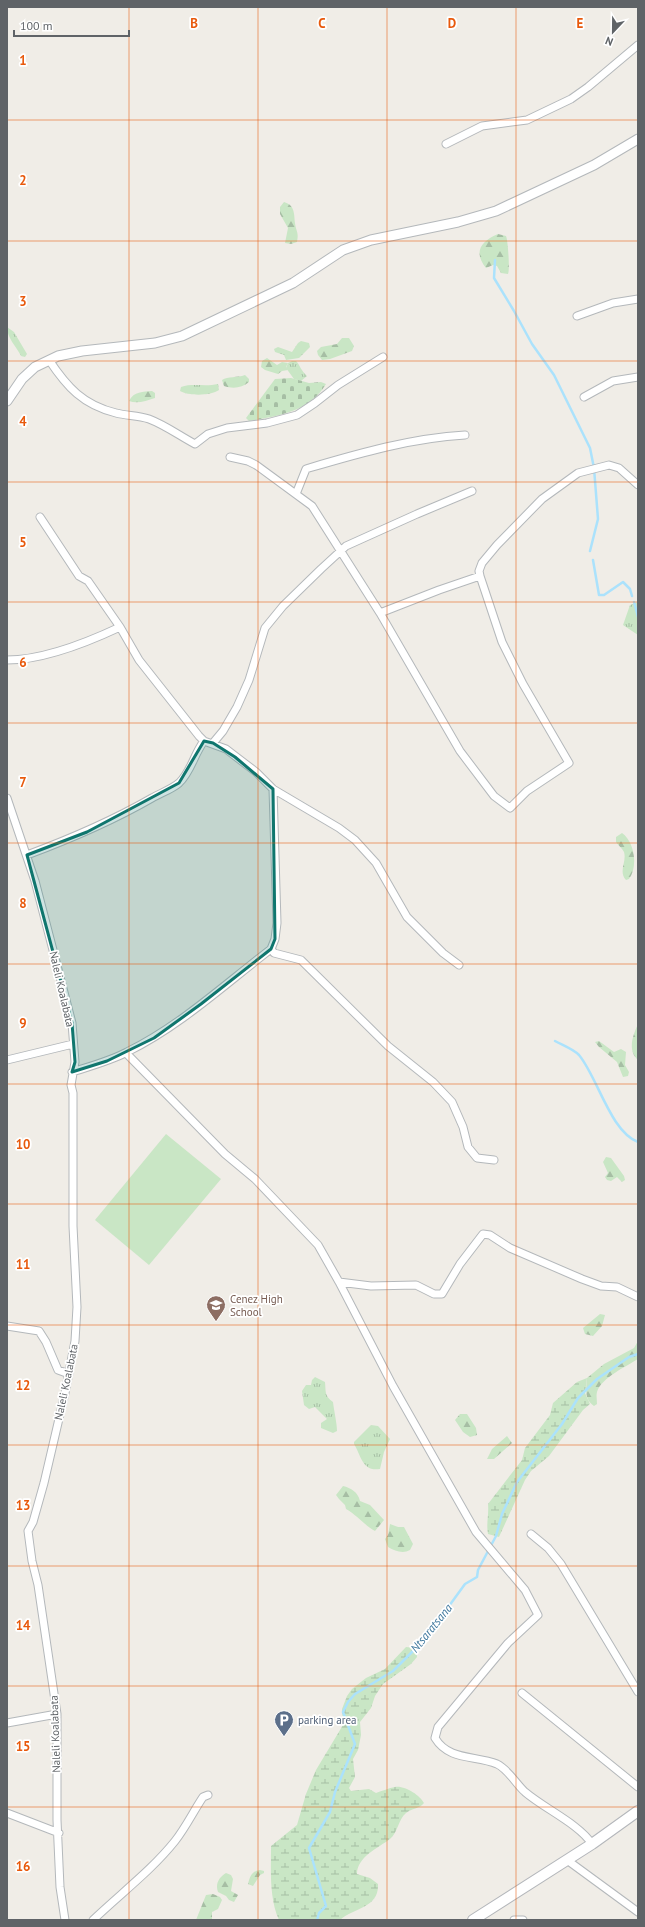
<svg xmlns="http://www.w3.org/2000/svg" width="645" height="1927" font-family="'PT Sans',sans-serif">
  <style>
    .grass { fill: url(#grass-tufts) }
    .forest { fill: url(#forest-firs) }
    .wetland { fill: url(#wetland-marsh) }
    .cemetery { fill: url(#cemetery-stones) }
    .garden { fill: #c9e6c5 }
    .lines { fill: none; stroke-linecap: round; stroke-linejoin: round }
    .stream { stroke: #abe2fc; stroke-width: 2.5 }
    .minor-casing { stroke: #b4b8bb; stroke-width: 9 }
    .tertiary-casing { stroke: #b4b8bb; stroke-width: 11 }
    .secondary-casing { stroke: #b4b7bb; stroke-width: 12 }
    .minor { stroke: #fff; stroke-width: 7 }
    .tertiary { stroke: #fff; stroke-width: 9 }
    .secondary { stroke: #fff; stroke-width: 10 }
    .marked { fill: #0f766e; fill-opacity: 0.2; stroke: #0f766e; stroke-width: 3; stroke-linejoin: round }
    .grid { fill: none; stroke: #e8590c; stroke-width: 1; stroke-opacity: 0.55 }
    .labels { text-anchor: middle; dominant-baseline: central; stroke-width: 3.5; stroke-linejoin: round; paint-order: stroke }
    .street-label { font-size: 11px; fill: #5f6367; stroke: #fff }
    .education-label { font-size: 11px; fill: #785e54; stroke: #fff; text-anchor: start }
    .service-label { font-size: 11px; fill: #4e5e75; stroke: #fff; text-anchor: start }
    .water-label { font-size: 12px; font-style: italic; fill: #41799e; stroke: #fff }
    .grid-label { font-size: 13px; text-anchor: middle; font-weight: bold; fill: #e8590c; stroke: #fff; stroke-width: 3.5; stroke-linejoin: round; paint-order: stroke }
  </style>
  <defs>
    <pattern id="grass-tufts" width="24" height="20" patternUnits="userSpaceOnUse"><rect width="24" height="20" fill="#c9e6c5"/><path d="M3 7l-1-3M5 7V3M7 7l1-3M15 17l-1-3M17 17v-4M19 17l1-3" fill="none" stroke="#a6bea4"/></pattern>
    <pattern id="forest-firs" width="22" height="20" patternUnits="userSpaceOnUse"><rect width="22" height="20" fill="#c9e6c5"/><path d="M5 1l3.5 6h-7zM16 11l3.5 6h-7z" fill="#a6bea4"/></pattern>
    <pattern id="wetland-marsh" width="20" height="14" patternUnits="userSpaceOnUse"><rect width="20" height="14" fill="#c9e6c5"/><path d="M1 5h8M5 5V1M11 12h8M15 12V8" fill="none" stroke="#a6bea4"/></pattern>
    <pattern id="cemetery-stones" width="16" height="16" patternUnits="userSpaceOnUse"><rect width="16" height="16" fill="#c9e6c5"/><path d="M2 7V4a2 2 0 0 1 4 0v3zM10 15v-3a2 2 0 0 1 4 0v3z" fill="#a6bea4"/></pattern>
  </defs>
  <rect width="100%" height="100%" fill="#f0ede7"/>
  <path class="grass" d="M7,327L14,332L27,354L25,357L21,356C16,346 7,338 7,327Z
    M301,341L309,343L310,347L299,358L286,360L284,355L275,352L274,349L278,347L292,352L298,343Z
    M292,361H296C300,365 301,371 307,376L301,381L294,379L286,368L288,363Z
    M218,384L219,390C211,396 188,396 180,391L181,387C192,383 206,387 218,384Z
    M638,602V635L623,625L630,605Z
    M315,1377L325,1382C326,1391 324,1396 333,1402C334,1411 337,1423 337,1431L333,1433L321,1428V1423L327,1419L315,1407L309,1409L304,1405L302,1391L306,1385H311L312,1380Z
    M371,1425L378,1426L390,1439L384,1452L380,1469C362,1472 361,1455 354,1444V1442Z"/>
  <path class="forest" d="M284,202C295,205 294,214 295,223C296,232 299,231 297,242L291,244L285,243L288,228L280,214V207Z
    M498,234L506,236C508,240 510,271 508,274L501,273L497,266L493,265L486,268C473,252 481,241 498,234Z
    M342,338H349L354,346L352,351L330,359L322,360L318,355L317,351L321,347L337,344Z
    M267,358L277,365L282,362L288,363L286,367L288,370L282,371L278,374L265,370L261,367L262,361Z
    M245,375L249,379V382C242,388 233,389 224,386L222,380C228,376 237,378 245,375Z
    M152,391L155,393V398C146,401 137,404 129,401C134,391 143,392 152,391Z
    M622,833C635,842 638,867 629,879L626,880C618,871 627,862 624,852C622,848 618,845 616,842V837Z
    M638,1024V1060C627,1050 633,1035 638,1024Z
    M599,1041L614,1052L621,1049L626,1052L625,1065L629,1072L628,1076L623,1077L617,1062L599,1047L595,1042Z
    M606,1157L611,1158L624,1176L625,1180L622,1182L617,1177L611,1181L607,1180L605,1177L608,1173L603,1162Z
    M600,1314L605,1315L602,1326L593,1336L585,1334L583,1328Z
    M638,1341V1359C627,1366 601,1378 597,1392C596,1396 597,1400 597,1404L594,1406C584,1400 586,1388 587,1378L604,1364L634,1348Z
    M460,1414H467L476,1428L477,1435L470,1437L463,1432L455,1420Z
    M507,1436L512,1443L494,1459H487L492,1449Z
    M343,1486C351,1488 358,1492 360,1501L370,1505L384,1520L375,1531C364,1525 357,1515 346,1509L345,1505L339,1499L336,1495Z
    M390,1524L398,1527H404L413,1544L410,1550C403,1554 395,1551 388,1547L385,1539L388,1535Z
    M260,1870L264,1871V1873L260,1875L253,1886L248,1884C250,1876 252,1871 260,1870Z
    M226,1873L231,1875L233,1879L231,1891L238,1895L234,1902L229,1900L226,1896L218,1892C215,1884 219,1877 226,1873Z
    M213,1894L220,1897L222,1900L218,1909L212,1912V1920H196L206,1895Z"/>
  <path class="wetland" d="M587,1378L585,1393L590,1404L583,1410L549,1456L531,1471L525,1480L499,1537L488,1534C486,1524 489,1515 488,1504L522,1460L525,1448L550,1415L553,1403L577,1382Z
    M406,1647L416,1648L417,1657L411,1664L383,1684L375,1696L371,1708L360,1722L361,1735L358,1750L353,1759L355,1777L349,1788L351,1791L369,1789L376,1793C382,1791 389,1788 395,1787C404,1785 420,1795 424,1803C419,1809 412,1808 406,1813C398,1820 398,1832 390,1839C378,1848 357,1857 357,1874L370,1878L378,1884C379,1908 355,1907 340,1920H279C269,1898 271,1870 271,1846L297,1825L306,1794L316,1770L343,1725L342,1709L347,1696L352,1689L366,1678L385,1669Z"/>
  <path class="cemetery" d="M291,378L309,383L321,382L326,384C309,412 278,416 249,421L246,418L275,379Z"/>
  <path class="garden" d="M166,1134L221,1179L149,1265L95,1220Z"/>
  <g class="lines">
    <path class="stream" d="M495,260L494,278L514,311L532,344L554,375L590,448L594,468L598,519L590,551
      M593,560L599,595H604L623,582L630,589L632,596
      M634,602L638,617
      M555,1041C562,1045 573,1049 579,1055C598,1078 610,1131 638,1142
      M317,1920L319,1913L326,1906L309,1848L330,1812L335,1792L355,1744L343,1712L348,1702L355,1694L393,1671L425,1639L465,1584L477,1577L478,1570L496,1536L502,1514L517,1482L562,1424L578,1398L597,1379L629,1357L638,1354"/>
    <defs>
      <path id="minor" d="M446,144L482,126L527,120L571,99L588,87L638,45
        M577,316L613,303L638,299
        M49,360C67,387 83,405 116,413C127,416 138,415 149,419C165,425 180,436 195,444L208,434L227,428L267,423L297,415L315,403L338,385L383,357
        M584,397L613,381L638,377
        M230,457L248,461L256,465L312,506L380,613L460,751L494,796L510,808L527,791L569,763L523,684L502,642L480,576L439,590L380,613
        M296,494L306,469L309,468C360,453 412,438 465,435
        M40,517L79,576L88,581L120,627L139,660L199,736L204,741L226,749L256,772L273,789L339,828L355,840L376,863L407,917L443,953L459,965
        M480,576L479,571L482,563L497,545L542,499L578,473L609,465L619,468L638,485
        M7,660C44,660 86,643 120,627
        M213,743L223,731L237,707L249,680L265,628L283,606L321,569L346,546L417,514L472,491
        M7,798L35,881L72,1023L75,1062L71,1085L73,1093V1226L77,1307L75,1341L65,1393L44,1483L33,1522L28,1531L32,1561L38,1585L57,1714V1820L60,1887L65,1920
        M27,855C70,839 112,821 152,798C161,793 172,789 179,783C191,772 194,754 204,741
        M271,949L274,953L301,960L388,1046L433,1082L452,1102L463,1127L468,1147L477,1158L494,1160
        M126,1053L225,1154L255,1179L318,1245L339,1282L371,1286L416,1285L434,1294H442L460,1264L483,1234L490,1235L510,1248L582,1279L601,1286L617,1287L638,1297
        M7,1060L73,1044
        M72,1072C91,1066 110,1061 127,1052C180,1026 224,985 271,949L275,939L277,923L273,789
        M339,1282L393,1386L476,1532L525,1590L538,1615L508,1643L438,1727L435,1738C449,1761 475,1755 497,1764C508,1769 516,1784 525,1792C545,1809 579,1824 592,1844
        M7,1326L39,1331L46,1342L58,1370L69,1374
        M531,1534L548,1548L561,1564L638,1692
        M522,1693L638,1787
        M7,1723L57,1714
        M7,1813L59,1833
        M567,1860L638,1912
        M93,1920C120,1894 151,1871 175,1841C186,1827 193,1812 203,1797L208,1795
        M514,1920H523"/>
      <path id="tertiary" d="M7,401L22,379L35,367L58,356L82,351L155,343L182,336L293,283L343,250L371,240L458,222L496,211L594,165L638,139"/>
      <path id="secondary" d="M473,1920L592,1844L638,1811"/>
    </defs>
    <use href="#minor" class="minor-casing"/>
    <use href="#tertiary" class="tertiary-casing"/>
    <use href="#secondary" class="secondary-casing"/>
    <use href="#minor" class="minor"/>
    <use href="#tertiary" class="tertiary"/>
    <use href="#secondary" class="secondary"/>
  </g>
  <path class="marked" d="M204,741L213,743L235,757L273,789L275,939L271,949L201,1004L154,1038L107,1061L72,1072L75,1062L72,1023L27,855L87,832L179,783Z"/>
  <path class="grid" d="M129,7V1920M258,7V1920M387,7V1920M516,7V1920M7,120H638M7,241H638M7,361H638M7,482H638M7,602H638M7,723H638M7,843H638M7,964H638M7,1084H638M7,1204H638M7,1325H638M7,1445H638M7,1566H638M7,1686H638M7,1807H638"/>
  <defs>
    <symbol id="school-pin" viewBox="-11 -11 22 30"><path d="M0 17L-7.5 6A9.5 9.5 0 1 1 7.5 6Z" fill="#8d6e63" stroke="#fff"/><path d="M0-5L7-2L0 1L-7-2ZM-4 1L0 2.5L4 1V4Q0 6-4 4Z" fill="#fff"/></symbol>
    <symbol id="parking-pin" viewBox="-11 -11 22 30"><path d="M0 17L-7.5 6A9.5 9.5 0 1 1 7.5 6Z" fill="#5c6f8a" stroke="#fff"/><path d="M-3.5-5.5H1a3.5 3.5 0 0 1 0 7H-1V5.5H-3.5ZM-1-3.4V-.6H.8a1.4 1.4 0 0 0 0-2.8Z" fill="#fff"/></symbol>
  </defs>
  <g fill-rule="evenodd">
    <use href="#school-pin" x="205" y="1294" width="22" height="30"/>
    <use href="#parking-pin" x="273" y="1709" width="22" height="30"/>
  </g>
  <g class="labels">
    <g class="street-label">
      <text transform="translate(62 989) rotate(77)">Naleli Koalabata</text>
      <text transform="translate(66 1382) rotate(-78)">Naleli Koalabata</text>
      <text transform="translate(55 1734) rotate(-92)">Naleli Koalabata</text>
    </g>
    <g class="education-label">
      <text x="230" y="1299">Cenez High<tspan x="230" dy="13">School</tspan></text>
    </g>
    <g class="service-label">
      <text x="298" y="1720">parking area</text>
    </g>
    <g class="water-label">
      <text transform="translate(431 1628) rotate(-51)">Ntsaratsana</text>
    </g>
  </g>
  <g class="grid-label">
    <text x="194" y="28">B</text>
    <text x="322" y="28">C</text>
    <text x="452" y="28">D</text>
    <text x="580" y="28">E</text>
    <text x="23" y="65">1</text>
    <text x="23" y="185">2</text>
    <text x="23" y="306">3</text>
    <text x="23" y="426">4</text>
    <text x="23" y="547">5</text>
    <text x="23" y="667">6</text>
    <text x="23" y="787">7</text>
    <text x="23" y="908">8</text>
    <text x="23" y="1028">9</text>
    <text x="23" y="1149">10</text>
    <text x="23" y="1269">11</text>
    <text x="23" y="1390">12</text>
    <text x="23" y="1510">13</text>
    <text x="23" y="1630">14</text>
    <text x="23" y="1751">15</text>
    <text x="23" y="1871">16</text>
  </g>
  <rect width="645" height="1927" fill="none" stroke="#5f6367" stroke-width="16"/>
  <g transform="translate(613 32) rotate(202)" stroke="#ffffff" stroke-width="3" paint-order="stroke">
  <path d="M0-3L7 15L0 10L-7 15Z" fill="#5f6367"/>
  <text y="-6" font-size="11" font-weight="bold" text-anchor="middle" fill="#5f6367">N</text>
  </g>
  <path d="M14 30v6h115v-6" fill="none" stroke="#5f6367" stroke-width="2"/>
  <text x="20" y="30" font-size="12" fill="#5f6367" stroke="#ffffff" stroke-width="3" paint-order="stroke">100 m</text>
</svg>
